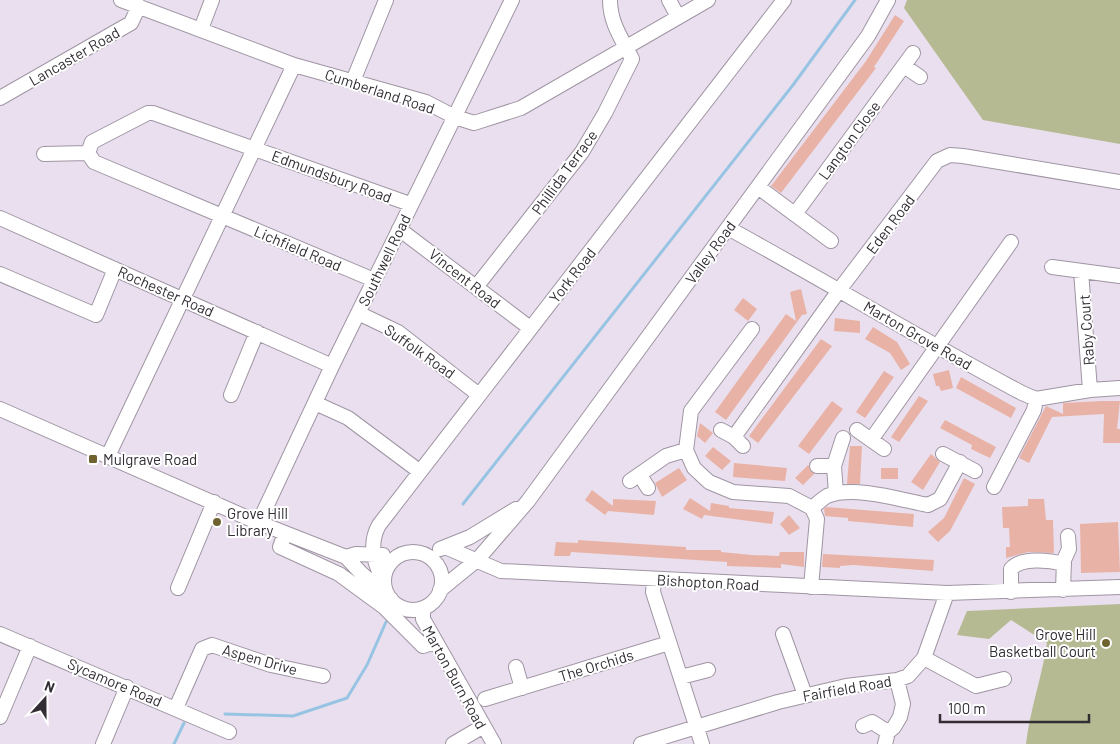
<svg xmlns="http://www.w3.org/2000/svg" width="1120" height="744" font-family="Barlow,sans-serif">
  <style>
    .green { fill: #b5ba93 }
    .lines { fill: none; stroke-linecap: round; stroke-linejoin: round }
    .stream { stroke: #98c4e4; stroke-width: 3 }
    .building { fill: #e8b3a6 }
    .minor-casing { stroke: #9f95a3; stroke-width: 16 }
    .minor { stroke: #fff; stroke-width: 14 }
    .poi-dot { fill: #6f6330; stroke: #fff; stroke-width: 2 }
    .labels { text-anchor: middle; dominant-baseline: central; stroke-width: 4; stroke-linejoin: round; paint-order: stroke }
    .street-label { font-size: 15px; fill: #312d33; stroke: #fff }
    .poi-label { font-size: 15px; fill: #312d33; stroke: #fff; text-anchor: start }
  </style>
  <rect width="100%" height="100%" fill="#eadfee"/>
  <path class="green" d="M907,0H1120V144L983,120L904,8Z
    M1120,604V744H1026C1030,709 1042,677 1047,643L1011,620L989,639L957,635L967,611Z"/>
  <g class="lines">
    <path class="stream" d="M463,504L793,85L855,0
      M225,714L293,716L347,698L367,665L386,622
      M174,744L184,723"/>
  </g>
  <path class="building" d="M895,15L904,21L874,67L876,68L781,193L771,186L866,61Z
    M801,289L807,314L802,315L726,420L715,412L786,314L796,321L790,292Z
    M743,298L757,309L748,321L734,310Z
    M835,318L860,321V333L834,331Z
    M873,327L897,342L910,364L901,370L890,353L865,339Z
    M821,339L832,346L758,443L749,436Z
    M949,370L953,388L941,391L939,386H936L933,374Z
    M884,371L894,377L865,418L856,412Z
    M961,377L1016,408L1011,418L956,388Z
    M919,396L928,401L899,442L891,437Z
    M832,401L843,409L809,454L798,446Z
    M1101,401H1120L1117,429H1120V443H1103L1104,414L1052,417L1029,463L1019,458L1046,406L1063,414V403Z
    M945,420L996,447L990,458L971,449L972,445L940,428Z
    M700,423L713,433L705,443L697,436Z
    M850,446H862L860,484H847Z
    M713,447L731,461L722,470L705,456Z
    M931,454L940,462L923,490L911,482Z
    M734,463L787,468L785,481L733,477Z
    M808,465L814,474L803,485L795,478Z
    M679,468L687,480L662,497L655,483Z
    M881,468H898V479H881Z
    M964,478L975,484L950,531L938,542L928,532L944,518Z
    M592,490L613,506V499L656,501L654,515L608,511L605,515L585,500Z
    M690,498L710,511L711,503L729,506V508L774,512L772,524L704,515L702,519L683,509Z
    M1028,499H1044L1046,520H1053L1054,553L1028,552L1006,558V547H1010L1009,528H1003L1002,507L1028,506Z
    M826,507L914,514L913,527L848,521V518L825,516L824,509Z
    M789,515L800,528L789,535L780,524Z
    M1118,522L1120,572L1081,573L1080,524Z
    M578,540L686,547V550H721V552L752,555L779,556L780,552H804V567L781,564V568L727,566V562L571,552L570,556H554L556,542L578,543Z
    M823,554L934,560L933,571L853,565L840,566V568L822,567Z"/>
  <g class="lines">
    <defs>
      <path id="minor" d="M121,0L294,65L426,102L455,117L474,123L521,108L708,0
        M669,0L678,17
        M201,29L212,0
        M904,66L920,77
        M353,81L386,0
        M0,98L131,23L139,6
        M88,153L92,142L148,113H153L410,204
        M88,153L94,162L374,280
        M44,154L88,153
        M758,187L831,241
        M795,214L913,53
        M0,218L332,366
        M728,228C827,282 922,340 1022,393L1036,399L1090,390L1120,388
        M399,229L530,328
        M1052,267L1120,276
        M1081,271L1090,390
        M0,274L96,315L115,269
        M476,287L582,152L605,113L632,59C622,39 610,23 610,0
        M358,313L398,332L479,395
        M752,329L691,411L686,450L694,468L709,482L733,492L789,496L812,508L817,519L811,587
        M231,395L257,332
        M315,403L348,418L419,471
        M0,409L257,522L346,557L361,573L388,596
        M721,430L734,437L743,446
        M857,430L884,449
        M734,437L840,289L937,161L950,155L963,156L1120,182
        M871,440L1011,242
        M943,454L975,471
        M108,456L294,65
        M817,466H834
        M640,475L648,488
        M630,481L666,456L686,450
        M994,487L1034,410L1036,399
        M836,493L834,466L843,438
        M812,508C817,504 822,499 827,496C854,485 901,500 928,505L940,499L960,462
        M259,522L332,366L512,0
        M285,533L280,547L339,574L384,607L391,599
        M445,547L501,571L947,593L1120,587
        M440,549L470,537L516,509
        M384 581a29 29 0 1 1 58 0a29 29 0 1 1-58 0Z
        M346,557L356,554L383,555
        M654,580L653,592L702,744
        M384,582C374,564 368,544 379,525L784,0
        M178,588L214,502
        M440,590L478,559L528,501L868,36L888,0
        M1063,590L1064,560L1069,549L1068,536
        M1011,592V569C1021,557 1049,560 1064,564
        M384,607L423,646L435,642
        M423,608V619L494,744
        M0,634L229,732
        M783,634L805,695
        M924,658L976,686L1004,679
        M516,667L522,688
        M681,677L708,670
        M485,699L669,643
        M176,708L202,649L212,645L271,665L323,676
        M0,717L30,646
        M863,726L872,722L888,732
        M103,744L127,687
        M453,744L482,727
        M641,744L778,702L846,686L897,680L908,676L924,658L947,593
        M885,744L888,732L894,727L900,717L903,704L897,680"/>
    </defs>
    <use href="#minor" class="minor-casing"/>
    <use href="#minor" class="minor"/>
  </g>
  <g class="poi-dot">
    <rect x="88" y="454" width="10" height="10" rx="2.5"/>
    <circle cx="217" cy="522" r="5"/>
    <circle cx="1106" cy="643" r="5"/>
  </g>
  <g class="labels">
    <g class="street-label">
      <text transform="translate(74 56) rotate(-30)">Lancaster Road</text>
      <text transform="translate(380 91) rotate(18)">Cumberland Road</text>
      <text transform="translate(849 140) rotate(-54)">Langton Close</text>
      <text transform="translate(564 172) rotate(-54)">Phillida Terrace</text>
      <text transform="translate(332 176) rotate(20)">Edmundsbury Road</text>
      <text transform="translate(890 224) rotate(-53)">Eden Road</text>
      <text transform="translate(298 248) rotate(23)">Lichfield Road</text>
      <text transform="translate(710 252) rotate(-54)">Valley Road</text>
      <text transform="translate(384 260) rotate(-64)">Southwell Road</text>
      <text transform="translate(572 275) rotate(-52)">York Road</text>
      <text transform="translate(465 278) rotate(38)">Vincent Road</text>
      <text transform="translate(166 291) rotate(24)">Rochester Road</text>
      <text transform="translate(1086 330) rotate(-94)">Raby Court</text>
      <text transform="translate(918 335) rotate(30)">Marton Grove Road</text>
      <text transform="translate(420 351) rotate(35)">Suffolk Road</text>
      <text transform="translate(708 582) rotate(3)">Bishopton Road</text>
      <text transform="translate(260 659) rotate(16)">Aspen Drive</text>
      <text transform="translate(596 665) rotate(-17)">The Orchids</text>
      <text transform="translate(455 677) rotate(61)">Marton Burn Road</text>
      <text transform="translate(115 682) rotate(23)">Sycamore Road</text>
      <text transform="translate(847 688) rotate(-10)">Fairfield Road</text>
    </g>
    <g class="poi-label">
      <text x="103" y="459">Mulgrave Road</text>
      <text x="227" y="513">Grove Hill<tspan x="227" dy="17">Library</tspan></text>
      <text x="1096" y="634" text-anchor="end">Grove Hill<tspan x="1096" dy="17">Basketball Court</tspan></text>
    </g>
  </g>
  <g transform="translate(45 699) rotate(21)" stroke="#ffffff" stroke-width="4" paint-order="stroke">
  <path d="M0-4L9 19L0 12L-9 19Z" fill="#312d33"/>
  <text y="-8" font-size="14" font-weight="bold" text-anchor="middle" fill="#312d33">N</text>
  </g>
  <path d="M940 714v8h149v-8" fill="none" stroke="#312d33" stroke-width="2.5"/>
  <text x="948" y="714" font-size="15" fill="#312d33" stroke="#ffffff" stroke-width="4" paint-order="stroke">100 m</text>
</svg>
